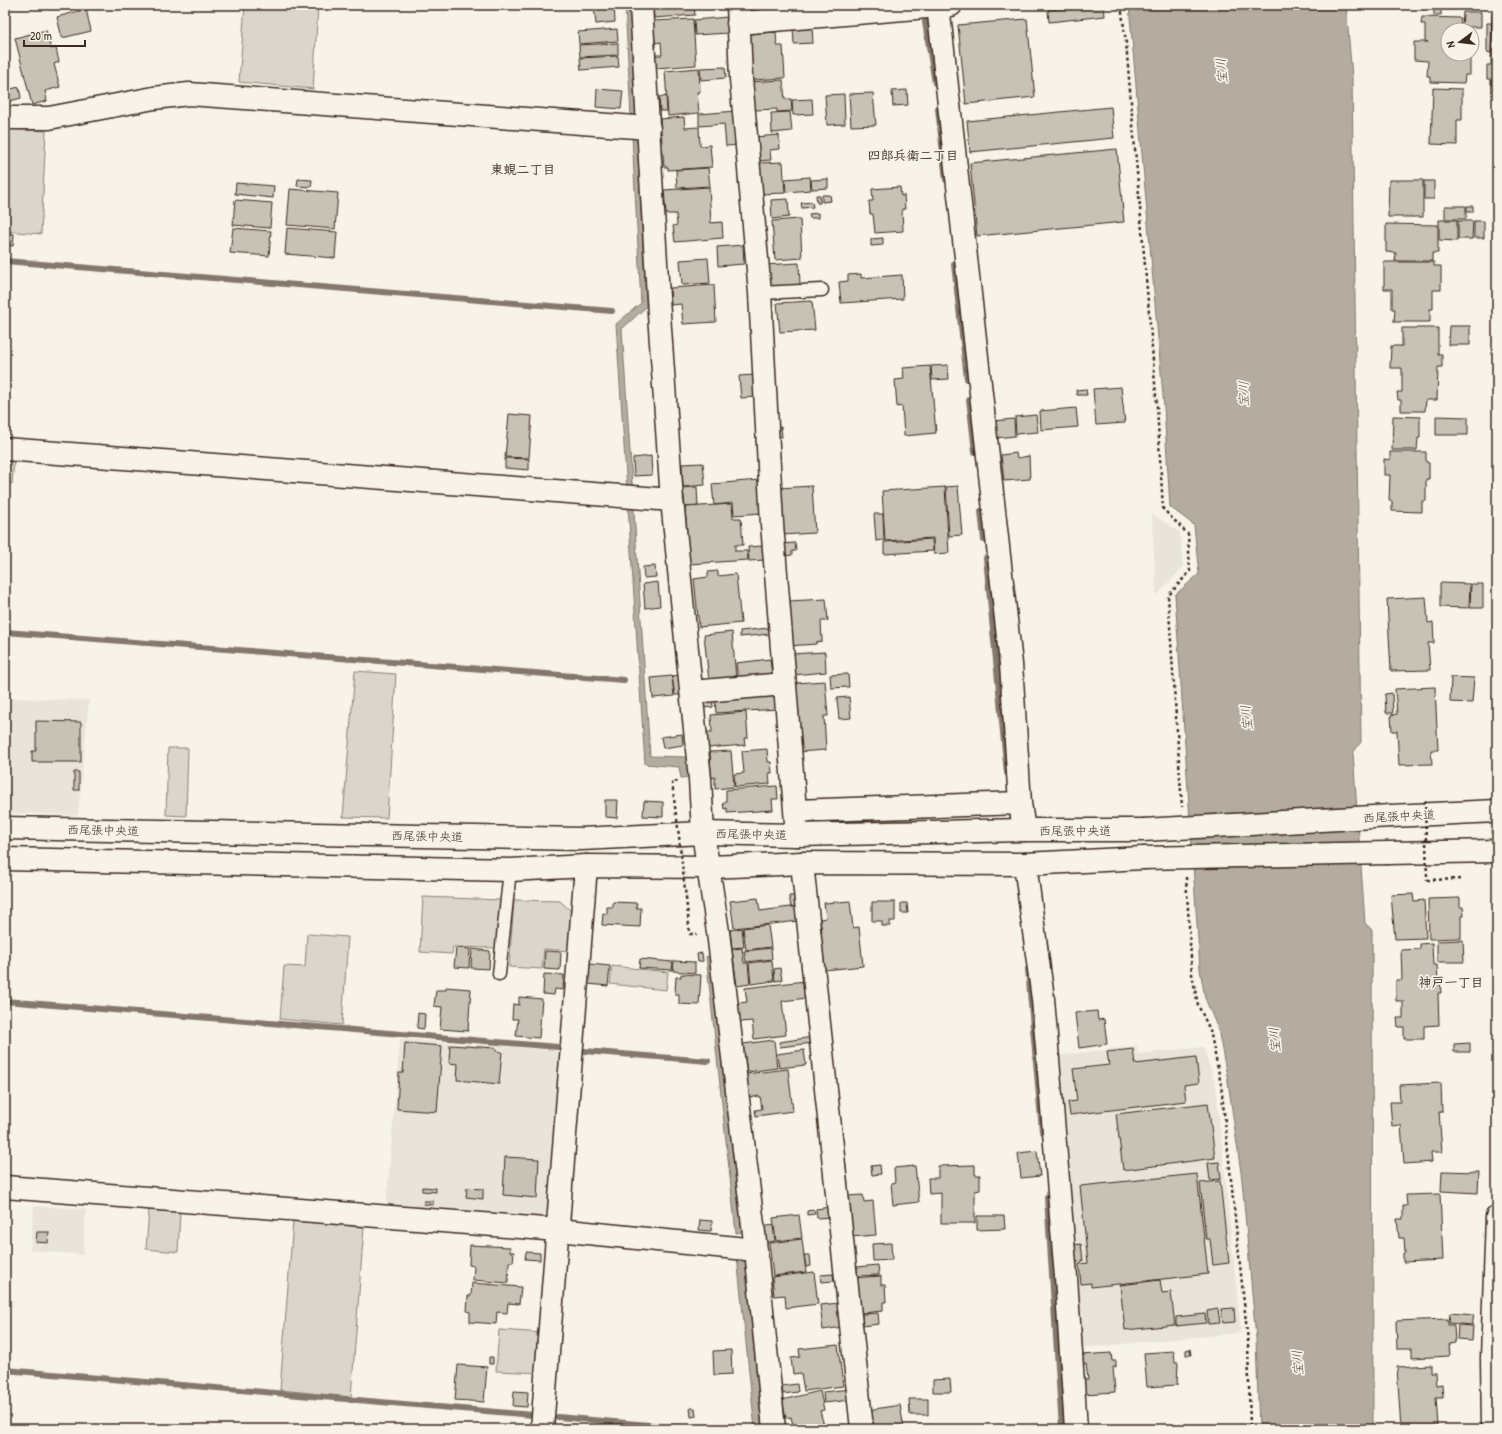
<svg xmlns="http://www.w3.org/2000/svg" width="1502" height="1434" font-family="'Patrick Hand','Klee One',sans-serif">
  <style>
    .built { fill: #e9e4d9 }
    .green { fill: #dbd6cb; stroke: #8b8074 }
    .water { fill: #b4aca0; stroke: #84786c }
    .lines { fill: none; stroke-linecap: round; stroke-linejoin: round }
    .stream { stroke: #84786c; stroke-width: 6 }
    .building { fill: #c8c1b6; stroke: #3b2a1e }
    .lane-casing { stroke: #3b2a1e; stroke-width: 15 }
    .street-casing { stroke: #3b2a1e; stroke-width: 25 }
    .secondary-casing { stroke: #3b2a1e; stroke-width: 25 }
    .primary-casing { stroke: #3b2a1e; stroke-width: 25 }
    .path { stroke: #3b2a1e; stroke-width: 2.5; stroke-dasharray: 3 3; stroke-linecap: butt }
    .lane { stroke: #f7f3e8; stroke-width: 12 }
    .street { stroke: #f7f3e8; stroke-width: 22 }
    .secondary { stroke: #f7f3e8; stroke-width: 22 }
    .primary { stroke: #f7f3e8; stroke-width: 22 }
    .primary-bridge-casing { stroke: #3b2a1e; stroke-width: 25; stroke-linecap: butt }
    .path-bridge { stroke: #3b2a1e; stroke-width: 2.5; stroke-dasharray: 3 3; stroke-linecap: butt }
    .primary-bridge { stroke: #f7f3e8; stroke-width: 22 }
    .labels { text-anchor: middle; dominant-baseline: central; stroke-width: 3.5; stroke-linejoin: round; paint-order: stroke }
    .street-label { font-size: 12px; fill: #3b2a1e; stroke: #f7f3e8 }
    .water-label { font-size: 13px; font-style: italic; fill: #5f5145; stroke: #f7f3e8 }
    .neighbourhood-label { font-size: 13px; font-weight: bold; fill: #3b2a1e; stroke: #f7f3e8 }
  </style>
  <rect width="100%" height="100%" fill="#f7f3e8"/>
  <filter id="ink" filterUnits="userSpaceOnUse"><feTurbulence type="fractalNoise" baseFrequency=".025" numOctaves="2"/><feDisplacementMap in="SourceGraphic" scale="8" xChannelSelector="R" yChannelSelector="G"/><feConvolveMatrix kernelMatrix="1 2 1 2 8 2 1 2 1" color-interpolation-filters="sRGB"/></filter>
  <g filter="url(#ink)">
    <path class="built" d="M1152,514L1180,532L1183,567L1156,596Z
      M5,698L89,700L78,815L5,813Z
      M400,1039L563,1051L550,1220L386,1208Z
      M1137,1046L1138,1054L1203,1047L1216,1086L1241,1333L1080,1348L1059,1055Z
      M34,1206L86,1209L83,1255L30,1250Z"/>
    <path class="green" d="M245,5H318L313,89L239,82Z
      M5,129L46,131L41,234L5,231Z
      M5,461H14L12,484L5,483Z
      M5,521H8L5,561Z
      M355,671L396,674L387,818L343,817Z
      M168,748H188L186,816L166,815Z
      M423,897L502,900L496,948L453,947L452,954L420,952Z
      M514,900L560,901L573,913L569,951L544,949L542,969L509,967Z
      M307,934L348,937L342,1025L280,1019L284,966L305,967Z
      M612,966L668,972L666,990L610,984Z
      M149,1210L180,1212L178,1252L146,1249Z
      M293,1221L364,1227L351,1397L280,1390Z
      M499,1330L544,1333L542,1373L496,1371Z"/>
    <path class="water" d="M625,5H630L646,307L622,329L650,756L686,757L689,777L681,778L679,767L645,764L616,324L641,303Z
      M1129,5H1346L1352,77L1361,742L1353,753L1365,923L1372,930L1373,1429H1259L1256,1338L1242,1180L1228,1081L1218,1029L1205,998L1200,969L1175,595L1199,574L1194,525L1170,507L1164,407Z
      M706,956L711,958L742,1232L736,1233Z
      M737,1257H745L762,1429H755Z"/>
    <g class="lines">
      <path class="stream" d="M925,22L935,83
        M938,109L946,180
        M5,261L612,311
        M954,264L967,379
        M969,399L975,452
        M981,511L984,540
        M986,558L1007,773
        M5,632L624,680
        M1028,969L1042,1131
        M5,1001L558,1047
        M584,1051L708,1061
        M1047,1197L1062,1429
        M5,1370L533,1415
        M558,1417L694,1429"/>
    </g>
    <path class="building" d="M594,5H614L615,22L596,24Z
      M653,5H694L695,15L654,18Z
      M748,5H775L748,6Z
      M1104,5L1105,16L1049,22L1048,10Z
      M86,9L91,31L62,38L57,17Z
      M1434,9H1441V15H1434Z
      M1463,12H1481V27H1462Z
      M1492,14H1497V85L1491,84V79H1487V65H1491Z
      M728,17L729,33L695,35L694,20Z
      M1422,17L1461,18L1460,29L1466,30H1448V54H1465V56H1470V75H1465L1464,83L1430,82V76H1427L1428,61L1414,60V42H1428L1425,41V24H1421Z
      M693,19L696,65L656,68L655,55H662L661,42L655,43L653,21Z
      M1027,19L1035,97L966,104L958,25Z
      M1487,23H1492L1491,53L1487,52Z
      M812,26L813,43L794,44L793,27Z
      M617,29L618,41L579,44L578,32Z
      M46,30L51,49L56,48L59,62L54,64L60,87L45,91L47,101L32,105L15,38Z
      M776,32L777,46H783L785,78L753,80L750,34Z
      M618,43V55L580,57L579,45Z
      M618,56L619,67L581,70L580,58Z
      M725,67L726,78L701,80L700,68Z
      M699,68L700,92H697L699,113L668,116L665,71Z
      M783,80L785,99H791L792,111L777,112V109L755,110L754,103H751L750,82Z
      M19,87L21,98L10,101L7,90Z
      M1433,88L1462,89V120H1457V145L1431,144Z
      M597,89L623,91L621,109L596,107Z
      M907,90L908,105L893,106L892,91Z
      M873,93L876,125L851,126L849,94Z
      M844,94L845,124L827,125L825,95Z
      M666,96L667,111H660L659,97Z
      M812,99L813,114L793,115L792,100Z
      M1111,107L1114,138L970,152L967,121Z
      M736,111L739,145L726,146L724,124L699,126V114Z
      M790,112L792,131L772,133L771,113Z
      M684,117L685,128L699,127L700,146L710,145L712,167L668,170V167H664L660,119Z
      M779,135L780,149L770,150L771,160L757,161L755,137Z
      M1117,149L1124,222L977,236L970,163Z
      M783,162L785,193L761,194L759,163Z
      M708,168L710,186L677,188L676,170Z
      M810,177L811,190L786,192L785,179Z
      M298,179L312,180L311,187L297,186Z
      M828,179V188L812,189L811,180Z
      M1389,180H1423V217H1388Z
      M1424,181H1434V199H1424Z
      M236,183L274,186L273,198L235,194Z
      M709,187L711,223L722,222L723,238L675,242L673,226L677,225L676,214H666L664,190Z
      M900,187L901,196L904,195L905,209H902L903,231L875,233L873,214H870L869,201H873L872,189Z
      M290,189L338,193L335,229L287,225Z
      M816,195H820V203H817Z
      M822,195H830L831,201L822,202Z
      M788,199L789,217L772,219L771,200Z
      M235,200L272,203L270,228L233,225Z
      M812,202L813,207L802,208L801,203Z
      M1445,206H1466V219H1445Z
      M1467,206H1473V212H1467Z
      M818,213V218H810L809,214Z
      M800,219L802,258L775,260L772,221Z
      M1439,220H1457V241L1439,240Z
      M1458,221H1473L1472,239H1458Z
      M1474,221H1484V238H1474Z
      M1386,224L1438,225V253H1432V261H1395L1396,253L1386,252Z
      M233,228L271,231L269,256L230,253Z
      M287,228L337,232L335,258L285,254Z
      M5,233L14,234L13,246L8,245L7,254H5Z
      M883,238V245L871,246V239Z
      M743,245L744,264L718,266L717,247Z
      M708,258L710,283L682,285L680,260Z
      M1384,262H1434V266H1441V290H1433V309H1430V322H1394L1395,309H1392V289H1384Z
      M799,263L800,285L770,287L763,265Z
      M861,274V278L902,275L903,299L841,303L839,282L848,281V275Z
      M714,285L716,322L683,324L681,304L671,305L670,288Z
      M812,301L815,330L780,332L777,303Z
      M1449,326H1470V345H1448Z
      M1402,328H1438V354H1442V367H1438L1437,400H1426L1425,411H1401V400H1398L1397,392H1402V368H1390L1391,346H1402Z
      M948,365L949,379L932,380L931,366Z
      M930,366L936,433L904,436L902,406L897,407L895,380L904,379L903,368Z
      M755,375L756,397L741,398L739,376Z
      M1121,387L1125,423L1096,425L1093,389Z
      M1086,389L1087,395H1077L1076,390Z
      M1076,408L1078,427L1041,430L1040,411Z
      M509,414L532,416L529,458L505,457Z
      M1036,415L1038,432L1016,434L1015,417Z
      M1393,416L1420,417V438H1418L1417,450H1392Z
      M1436,416L1468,417V435H1436Z
      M1014,419L1015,436L996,438L994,421Z
      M781,427L782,437H773L772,428Z
      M1390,452H1426V462L1429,463V479H1426V501H1422V512L1392,511V501H1389L1390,475H1384V459L1390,460Z
      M1016,453L1017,458L1029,456L1030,479L1004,481L1001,455Z
      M651,456L652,475L634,476L633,458Z
      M505,458L529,459V470L505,468Z
      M703,463L705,485L683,487L682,464Z
      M759,480L761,513L734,515L733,503L714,505L712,484Z
      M5,485L7,486L6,507H5Z
      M812,486L815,533L782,535L779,488Z
      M958,486L962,535L949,536L946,487Z
      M697,487L698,506L685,507L683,488Z
      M945,487L949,553L934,554L933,538L885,541L882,491Z
      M732,504L733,518H741L743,545H735V551H747L748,560L689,564L685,507Z
      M874,514H883L884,540L876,541Z
      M932,539L933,551L884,554V542Z
      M795,543L796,551H792V555L785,556L780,544Z
      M763,546L764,560L749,561L748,547Z
      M655,566L656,577L644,578L643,567Z
      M718,571V576L736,574L741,623L699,627L694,579L708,577V572Z
      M658,582L660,606L645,608L643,584Z
      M1440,583L1470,584L1469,608L1440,607Z
      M1471,584H1483V608H1470Z
      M1426,597L1428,623L1433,622L1434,643H1428L1430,670L1391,671L1387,599Z
      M826,599L828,621H821L822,641L816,642V644L788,646L789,601Z
      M769,628L770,634L740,637V631Z
      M732,632L736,678L709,681L704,635Z
      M825,652L826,672L793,675L791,654Z
      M770,659L772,675L738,679L736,663Z
      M848,674L849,687L831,688L830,675Z
      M681,675L683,695H675L672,676Z
      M672,676L674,696L653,698L651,678Z
      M1451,677L1474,678L1472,703L1450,702Z
      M825,681L828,716H824L826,750L798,752L796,683Z
      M1435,687L1438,750H1431L1432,764L1399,765L1397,731H1392L1391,715L1397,714L1395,689Z
      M777,691L778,709L716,713L715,696Z
      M1392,693L1393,713H1386L1385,694Z
      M712,695L713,707L702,708L701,696Z
      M849,697L851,718L839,719L837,698Z
      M746,712L748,738H744L745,745L707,748L706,732H712L711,715Z
      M36,721L81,722V762H32V751H36Z
      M682,734L683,745L663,748L661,737Z
      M767,749L768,762H771L772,773H769L770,784L735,787L734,774L744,773L742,751Z
      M731,751L734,787L715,789V777L711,778L710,752Z
      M74,772H79V790H74Z
      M777,786L778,799H772L773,810L727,813V808L724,809L723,803L726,802V790Z
      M605,800H618L617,818L605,817Z
      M644,801L663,802V817L643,816Z
      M1413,894L1414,901L1424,900L1426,938L1395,939L1391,895Z
      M789,896H796L798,906L791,907Z
      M758,898L760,911L798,906L799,921L734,928L730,901Z
      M1460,898V907H1463L1464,916H1461V938L1429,939L1428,899Z
      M850,901L853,928L859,927L863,966L825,970L822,943H819L818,933H822L820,919L826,918L824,903Z
      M613,902L637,903L636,908H641L640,927L602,925L603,913L607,914V907H613Z
      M872,902H895V921H890V926H882V921H872Z
      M901,903H907L908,913H901Z
      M768,925L771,947L746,950L743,928Z
      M742,928L744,947L732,948L730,930Z
      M1463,940L1464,962H1437V941Z
      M1432,943L1433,965H1437L1438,981H1440L1441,993H1438L1439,1025L1424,1026V1039H1404V1027H1398L1397,1018H1403V1001H1396V980H1402L1401,950L1420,949V944Z
      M456,948L470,949L469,968L454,967Z
      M742,948L744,963H748L750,984L737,986L732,949Z
      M771,948L772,959L746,962L744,951Z
      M472,949L490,951L489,969L471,968Z
      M545,951L561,952L560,970L544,969Z
      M702,953L703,961L698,962L697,954Z
      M640,959L673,962L672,970L639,968Z
      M772,960L774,981L751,984L749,963Z
      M674,961L695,962V973L673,971Z
      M590,964L610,966L608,986L588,984Z
      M780,968L782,980L775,981L774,969Z
      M544,974L564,975L563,990L555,989L554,995L543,994Z
      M681,974L701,975L699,1005L679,1004V994H675L676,977H681Z
      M805,981L807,998L782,1001L786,1035L754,1039L752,1021L740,1022L738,1003L747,1002L745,988Z
      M446,987L471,989L468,1031L440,1029L442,1007L434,1006L436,990H446Z
      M519,997L542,999L539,1038L516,1036L518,1019H512L513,1004L519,1005Z
      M1097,1011L1098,1020L1104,1019L1107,1044L1079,1048L1075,1013Z
      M418,1013L425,1014L424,1029L417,1028Z
      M813,1037V1043L780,1047L779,1042Z
      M774,1040L777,1068L747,1072L743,1044Z
      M405,1043L442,1046L437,1112L397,1109L399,1073H403Z
      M1470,1043V1052H1454V1044Z
      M450,1045L496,1048V1051L502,1052L499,1084L457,1080L458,1064L449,1063Z
      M1133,1049L1135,1064L1196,1057L1199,1083L1184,1085L1186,1101L1070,1115L1068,1102L1077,1101L1073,1069L1109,1065L1107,1052Z
      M804,1050L806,1065L779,1068L777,1054Z
      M788,1069L793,1111L756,1116L755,1110L762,1109L760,1096L749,1097L746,1074Z
      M1441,1083L1442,1112H1439L1442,1152H1431L1432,1162L1404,1164L1401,1125L1392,1126L1390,1102H1400L1399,1085Z
      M1208,1103L1215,1158L1123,1170L1116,1114Z
      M1037,1151L1040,1176L1021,1178L1018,1153Z
      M505,1157L539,1159L537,1198L503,1195Z
      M1219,1162L1221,1179L1210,1180L1208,1163Z
      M880,1165L881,1174L872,1175L871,1166Z
      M975,1165V1175H980V1190L975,1191V1223H941V1193L929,1194L928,1178H938V1166Z
      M915,1166L919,1202L893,1205L891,1183L895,1182L894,1168Z
      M1442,1171L1479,1172L1478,1193L1441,1191Z
      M1197,1174L1208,1274L1091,1287V1283L1081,1284L1079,1264L1088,1263L1080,1186Z
      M1220,1181L1229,1263L1213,1265L1210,1239H1206L1200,1183Z
      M422,1187L436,1188V1192L422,1191Z
      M467,1188L483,1189V1199L466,1197Z
      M1440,1194L1443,1260L1403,1262V1253H1405L1404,1238H1399L1397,1219H1403V1206H1407L1406,1195Z
      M863,1195L864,1202L873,1201L876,1235L851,1237L847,1196Z
      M424,1201H433V1205L423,1204Z
      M830,1207L832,1217L817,1218L816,1209Z
      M814,1210L815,1214L807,1215V1211Z
      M799,1215L802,1238L776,1241L773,1218Z
      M977,1216H1004L1005,1229L977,1230Z
      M700,1220L712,1221L711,1231L699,1230Z
      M773,1225L775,1241L764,1243L762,1227Z
      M37,1232H49L48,1243L36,1242Z
      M802,1239L806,1272L773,1276L769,1243Z
      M891,1243L892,1260L873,1261L872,1244Z
      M1081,1244L1083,1261L1076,1262L1074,1245Z
      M470,1245L510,1247V1252H514L513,1262H509L508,1283L473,1280L474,1266L469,1265Z
      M526,1252L540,1253V1260L525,1259Z
      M804,1255H810L811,1266L806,1267Z
      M878,1265L879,1275L857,1276V1267Z
      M814,1272L818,1304L786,1308L785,1295L774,1296L772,1277Z
      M833,1274L834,1281L821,1282L820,1275Z
      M881,1276V1285H885L886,1302H883V1311L861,1313L859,1291H853L852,1278Z
      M1160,1280L1162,1293L1171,1292L1175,1325L1125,1330L1120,1285Z
      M472,1283L521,1287L519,1304L508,1303L507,1313L497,1312L496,1324L470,1322V1312L467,1311L468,1296H471Z
      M839,1303L842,1327L823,1330L820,1305Z
      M1234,1308L1235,1322L1223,1323L1221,1309Z
      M1218,1309L1220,1323L1208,1324L1207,1311Z
      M878,1313L879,1324L862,1326V1314Z
      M1450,1313L1474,1315L1472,1325L1449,1323Z
      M1205,1314L1206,1323L1176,1326V1317Z
      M1448,1319V1325H1454L1455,1343L1449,1344L1450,1356L1412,1358V1349H1397L1396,1321Z
      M1458,1325L1473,1326L1472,1340L1457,1339Z
      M838,1345L843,1386L804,1391L801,1373L793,1374L791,1358L800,1357L799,1349Z
      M1190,1349L1191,1355H1186V1350Z
      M731,1350L732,1374L714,1375L713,1351Z
      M1174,1351L1175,1362H1178L1177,1385L1147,1387L1144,1353Z
      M1111,1353L1112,1361H1116V1367H1113L1115,1392L1084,1394L1083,1380H1088L1086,1364H1082L1081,1355Z
      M489,1357H493V1364H489Z
      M458,1365L487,1367L484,1402L455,1400Z
      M1431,1365V1373H1435L1436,1385L1442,1384L1443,1398H1436L1438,1426H1434V1429H1401L1397,1367Z
      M950,1379L951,1392H933V1380Z
      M797,1384L798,1392L783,1394L782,1386Z
      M850,1389L851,1400L824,1403L823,1392Z
      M514,1391L528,1392L527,1407L513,1406Z
      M820,1391L824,1410L820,1411L825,1429H794L791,1417L786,1418L782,1400Z
      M909,1399H928V1415H910Z
      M900,1405L904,1429H868V1410Z
      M690,1408H695L696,1416L691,1417Z"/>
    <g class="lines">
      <defs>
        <path id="lane" d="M760,293L822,290
          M499,974L510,870"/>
        <path id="street" d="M641,5L659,314L672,500L700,779L703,833L718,932L756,1250L774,1429
          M738,5L741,79L760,293L772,524L797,835
          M938,5L1011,664L1020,803L1024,830
          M738,23L951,5
          M5,118H49L154,98L189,94L649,128
          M5,449L672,500
          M692,692L784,684
          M795,811L1020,803
          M802,863L862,1429
          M1025,864L1043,999L1066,1277L1076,1429
          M5,1187L558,1230L756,1250
          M542,1429L586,866"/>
        <path id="secondary" d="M1493,1429L1492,1358L1497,1217"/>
        <path id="primary" d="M1391,816L1497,811
          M5,828L581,839L703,833L797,835L1024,830H1143
          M1388,853L1497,851
          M5,859L510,870L586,866L709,867L802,863L1025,864L1143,858"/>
      </defs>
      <use href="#lane" class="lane-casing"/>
      <use href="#street" class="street-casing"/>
      <use href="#secondary" class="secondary-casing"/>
      <use href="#primary" class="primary-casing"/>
      <path class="path" d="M1121,5L1126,43L1157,407L1163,509L1188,534L1190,571L1168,596L1182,807
        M676,815L672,782L680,781
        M1186,877L1192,974L1198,1005L1210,1030L1221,1084L1248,1341L1250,1429
        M1427,880L1462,879
        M686,898L690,934H697"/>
      <use href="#lane" class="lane"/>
      <use href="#street" class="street"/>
      <use href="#secondary" class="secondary"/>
      <use href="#primary" class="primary"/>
      <defs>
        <path id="primary-bridge" d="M1143,830L1391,816
          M1143,858L1388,853"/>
      </defs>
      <use href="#primary-bridge" class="primary-bridge-casing"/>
      <path class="path-bridge" d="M1425,801L1427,880
        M677,819L686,898"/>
      <use href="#primary-bridge" class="primary-bridge"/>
    </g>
  </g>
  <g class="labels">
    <g class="street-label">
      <text transform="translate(1399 816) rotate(-3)">西尾張中央道</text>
      <text transform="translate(103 830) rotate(1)">西尾張中央道</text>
      <text x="1075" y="830">西尾張中央道</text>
      <text transform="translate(751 834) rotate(1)">西尾張中央道</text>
      <text transform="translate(427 836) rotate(1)">西尾張中央道</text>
    </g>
    <g class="water-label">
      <text transform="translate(1221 71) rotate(-94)">宝川</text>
      <text transform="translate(1243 394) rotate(-90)">宝川</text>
      <text transform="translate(1246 718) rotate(-96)">宝川</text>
      <text transform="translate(1274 1040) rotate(-94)">宝川</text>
      <text transform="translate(1297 1363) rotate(-94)">宝川</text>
    </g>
    <g class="neighbourhood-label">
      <text x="913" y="155">四郎兵衛二丁目</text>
      <text x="523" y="169">東蜆二丁目</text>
      <text x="1451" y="982">神戸一丁目</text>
    </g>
  </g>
  <rect width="1502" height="1434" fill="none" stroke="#f7f3e8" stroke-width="20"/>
  <rect x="10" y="10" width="1482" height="1414" fill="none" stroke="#3b2a1e" stroke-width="1.5" filter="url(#ink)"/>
  <g transform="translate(1460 42) rotate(255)"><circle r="19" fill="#f7f3e8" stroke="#aca397"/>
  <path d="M0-3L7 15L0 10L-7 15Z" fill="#3b2a1e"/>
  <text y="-6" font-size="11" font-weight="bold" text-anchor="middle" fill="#3b2a1e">N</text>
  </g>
  <path d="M24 40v6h61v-6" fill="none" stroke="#3b2a1e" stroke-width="2"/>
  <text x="30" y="40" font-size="12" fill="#3b2a1e" stroke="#f7f3e8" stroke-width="3" paint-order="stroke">20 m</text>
</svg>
